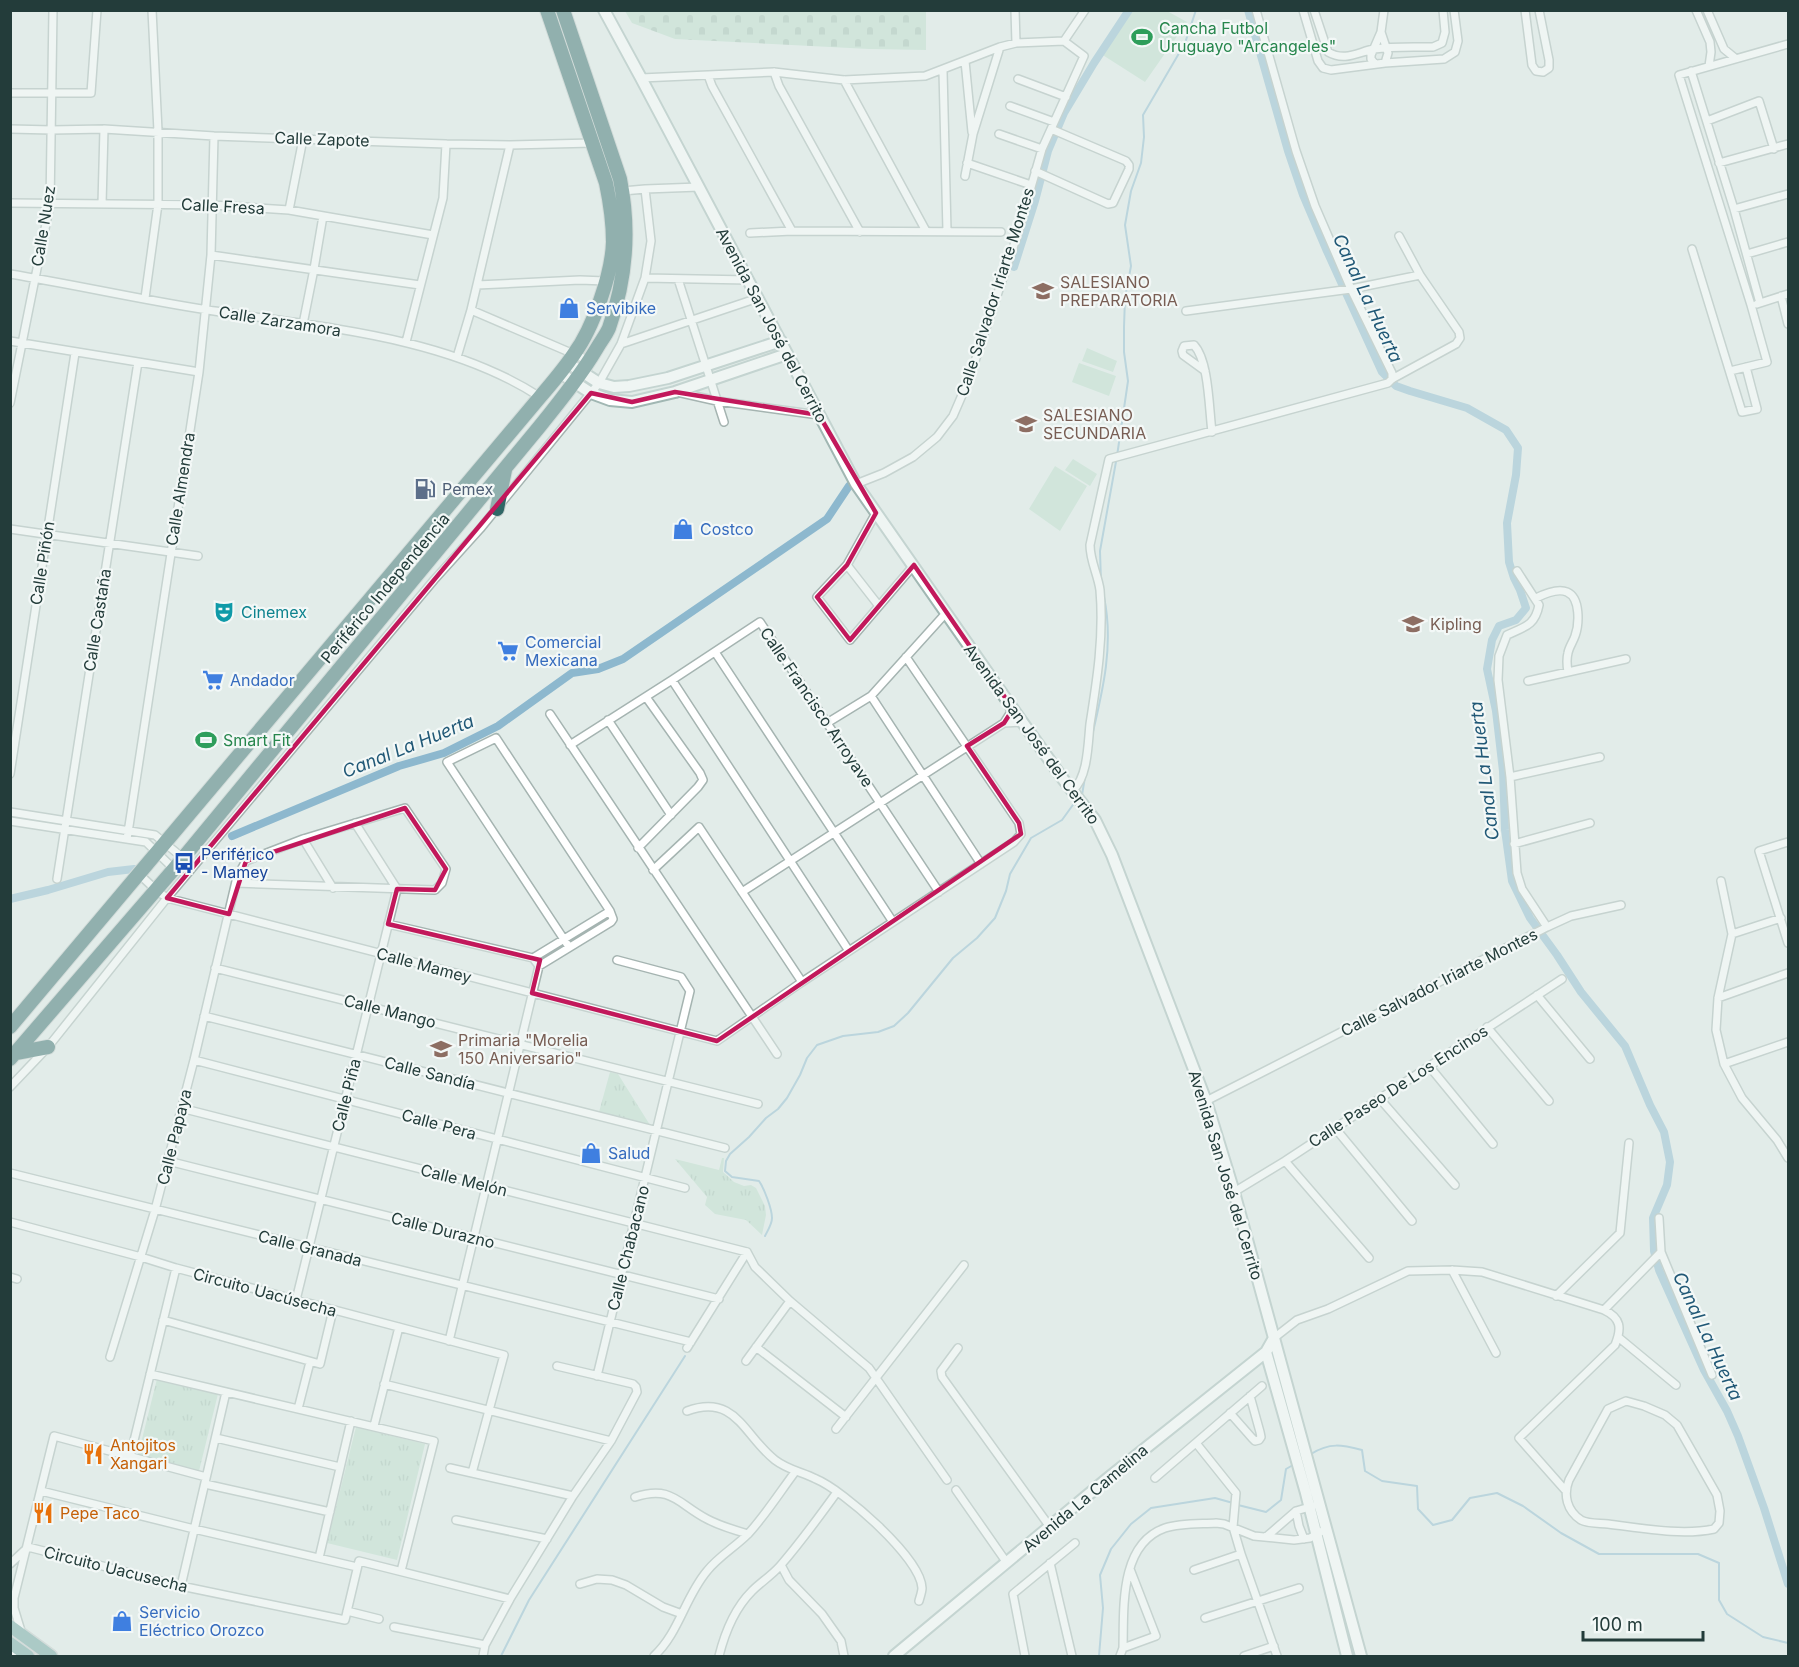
<svg xmlns="http://www.w3.org/2000/svg" width="1799" height="1667" font-family="Inter,sans-serif">
  <style>
    .cemetery { fill: url(#cemetery-stones) }
    .park { fill: url(#park-tufts) }
    .pitch { fill: #bcdccb }
    .lines { fill: none; stroke-linecap: round; stroke-linejoin: round }
    .stream { stroke: #8db8ce; stroke-width: 2 }
    .canal { stroke: #8db8ce; stroke-width: 8 }
    .street-casing { stroke: #a5b4b1; stroke-width: 10 }
    .secondary-casing { stroke: #a1b7b3; stroke-width: 14 }
    .primary-casing { stroke: #c1c8c8; stroke-width: 15 }
    .highway-casing { stroke: #c1c8c8; stroke-width: 16 }
    .street { stroke: #fff; stroke-width: 7 }
    .secondary { stroke: #fff; stroke-width: 10 }
    .primary { stroke: #699f9b; stroke-width: 12 }
    .highway { stroke: #306766; stroke-width: 14 }
    .marked { fill: none; stroke: #c2185b; stroke-width: 4.5; stroke-linejoin: round }
    .labels { text-anchor: middle; dominant-baseline: central; stroke-width: 4.5; stroke-linejoin: round; paint-order: stroke }
    .leisure-label { font-size: 16px; fill: #27864d; stroke: #f3f8f7; text-anchor: start }
    .street-label { font-size: 16px; fill: #233c3a; stroke: #f3f8f7 }
    .education-label { font-size: 16px; fill: #785e54; stroke: #f3f8f7; text-anchor: start }
    .shop-label { font-size: 16px; fill: #366cbe; stroke: #f3f8f7; text-anchor: start }
    .service-label { font-size: 16px; fill: #4e5e75; stroke: #f3f8f7; text-anchor: start }
    .culture-label { font-size: 16px; fill: #0d838f; stroke: #f3f8f7; text-anchor: start }
    .transit-label { font-size: 16px; fill: #164399; stroke: #f3f8f7; text-anchor: start }
    .food-label { font-size: 16px; fill: #c56008; stroke: #f3f8f7; text-anchor: start }
    .water-label { font-size: 18px; font-style: italic; fill: #205876; stroke: #f3f8f7 }
  </style>
  <defs>
    <pattern id="cemetery-stones" width="16" height="16" patternUnits="userSpaceOnUse" patternTransform="scale(1.5)"><rect width="16" height="16" fill="#bcdccb"/><path d="M2 7V4a2 2 0 0 1 4 0v3zM10 15v-3a2 2 0 0 1 4 0v3z" fill="#a1beaf"/></pattern>
    <pattern id="park-tufts" width="24" height="20" patternUnits="userSpaceOnUse" patternTransform="scale(1.5)"><rect width="24" height="20" fill="#bcdccb"/><path d="M3 7l-1-3M5 7V3M7 7l1-3M15 17l-1-3M17 17v-4M19 17l1-3" fill="none" stroke="#a1beaf"/></pattern>
  </defs>
  <rect width="100%" height="100%" fill="#e2ece9"/>
  <path class="cemetery" d="M625,11H926V50L869,49L675,39L632,23Z"/>
  <path class="park" d="M610,1072L618,1074L650,1125L599,1112Z
    M722,1158H724L723,1172L734,1182L744,1186L751,1185L756,1188L765,1206L766,1215L762,1235L746,1220L715,1214L705,1205L707,1197L675,1159L719,1170Z
    M157,1379L218,1394L199,1471L138,1455Z
    M356,1427L425,1444L397,1560L327,1543Z"/>
  <path class="pitch" d="M1126,11H1167L1187,22L1145,82L1098,52Z
    M1087,348L1117,361L1113,372L1082,361Z
    M1079,363L1116,376L1109,396L1072,382Z
    M1073,459L1097,474L1090,486L1065,470Z
    M1055,466L1087,486L1060,531L1029,509Z"/>
  <g class="lines">
    <path class="stream" d="M1101,582L1100,551L1117,456L1128,381L1124,352V327L1125,298L1131,266L1125,225L1131,191L1141,163L1144,137L1143,115L1185,43L1196,10
      M1092,736C1103,690 1114,644 1104,597
      M1082,795L1085,777
      M765,1236C768,1230 772,1224 772,1218C772,1209 764,1188 759,1181L732,1177L725,1171L726,1161L730,1154L749,1137L766,1118L778,1109L787,1098L800,1075L807,1058L817,1045L843,1036L878,1032L894,1026L908,1013L953,958L977,938L995,918L1006,891L1010,874L1031,838L1062,820L1075,802
      M1311,1454C1330,1442 1342,1445 1362,1450L1365,1471L1382,1481L1417,1486L1418,1509L1433,1525L1452,1520L1470,1498L1497,1493L1523,1506L1561,1533L1599,1554H1698L1719,1563V1600L1727,1614L1763,1637L1788,1643
      M1238,1505L1266,1512L1281,1500L1286,1469L1293,1465
      M501,1656L529,1600L685,1356
      M1099,1656L1103,1608L1100,1575L1111,1549L1131,1524L1151,1508L1215,1498L1233,1503"/>
    <path class="canal" d="M1248,10L1288,151L1303,195L1326,249L1382,372L1396,386L1410,391L1467,408L1506,430L1518,448L1516,475L1507,523L1509,562L1514,578L1520,590L1526,608L1516,620L1499,626L1492,640L1487,669L1496,711L1503,771L1505,830L1512,881L1530,918L1557,955L1581,992L1625,1046L1650,1105L1664,1132L1670,1162L1667,1185L1653,1218L1654,1251L1659,1270L1704,1370L1727,1411L1738,1436L1764,1508L1788,1584
      M1014,267L1035,201L1048,151L1064,113L1094,63L1129,10
      M232,836L399,766L444,753L498,726L572,673L598,669L623,659L827,519L849,486
      M10,899L48,890L108,872L134,869"/>
    <defs>
      <path id="street" d="M1015,10L1016,43
        M1256,10L1296,151L1315,206L1351,289L1392,373V379
        M1303,10L1318,61L1323,68L1331,70L1385,63L1444,59L1455,52L1458,41L1454,10
        M1314,10L1328,52C1345,62 1358,52 1374,49C1393,46 1414,47 1433,47L1442,43L1445,32L1443,10
        M1525,10L1532,65L1536,71L1543,72L1549,68V60L1539,10
        M1696,10L1710,42L1711,52L1709,66
        M1707,10L1724,49L1735,58
        M1381,32L1388,53L1385,63
        M1064,41L1085,10
        M965,61L972,132
        M1375,64L1371,59V55L1381,32L1384,10
        M943,71L947,231
        M1691,71L1734,209L1760,303
        M774,72L779,86L860,232
        M708,75L712,86L792,231
        M641,78L774,72L844,80L925,76L1000,47L1016,43L1064,41
        M1018,79L1066,97
        M844,80L926,231
        M10,93H91L97,10
        M1010,106L1054,122
        M1707,121L1759,101L1774,149
        M10,129L52,130L104,129L214,136L446,144L510,145L593,143
        M999,134L1042,149
        M967,163L1031,185
        M1719,163L1788,144
        M1035,171L1108,204L1113,203L1129,169V165L1126,161L1051,129
        M965,176L973,134L1000,47
        M645,189L699,187
        M10,203L213,205L289,210L433,235
        M102,204L104,129
        M1734,209L1788,194
        M289,210L303,139
        M750,233L792,231L1001,232
        M1692,249L1742,412L1757,409L1746,367
        M1747,254L1788,242
        M211,255L420,285
        M10,274C77,285 142,300 208,310C317,327 445,335 540,397
        M645,278L748,280
        M678,279L724,422
        M477,285L580,280L605,281
        M1781,296L1788,324
        M145,298L158,204V131L152,10
        M1757,304L1788,294
        M471,310L590,361
        M1186,311L1351,289L1420,275
        M303,324L314,269L323,216
        M10,341L199,372
        M406,342L443,198L446,144
        M621,344L758,298
        M457,357L471,310L510,145
        M1205,371L1183,355L1182,351L1184,346L1194,345C1209,361 1209,409 1212,432
        M1730,371L1767,362L1751,305L1679,75L1788,44
        M677,392L717,401L819,415
        M10,403L50,204L53,10
        M856,484L884,473L913,457L937,437L953,416L969,379L1017,236L1042,149L1084,56L1064,41
        M876,513L847,565L817,597L850,640L914,565
        M10,529L198,556
        M847,565L879,606
        M1517,571L1539,605C1535,626 1524,627 1507,635L1499,656L1498,680L1510,777L1517,873L1522,889L1547,927
        M1536,598C1544,594 1558,588 1567,592C1581,598 1579,625 1575,636C1573,642 1569,647 1568,653C1566,660 1567,666 1568,672
        M715,652L893,922
        M672,680L849,951
        M1528,681L1626,659
        M871,696L981,864
        M550,714L777,1054
        M608,720L671,815
        M827,723L871,696L946,613
        M1004,723L1023,722
        M570,745L672,680L760,622L939,892
        M10,774L75,353
        M1510,777L1600,757
        M1073,790C1088,777 1088,743 1090,724C1097,680 1104,636 1100,590C1098,575 1090,561 1090,545L1109,459L1388,383L1392,379L1456,344L1460,338L1459,332L1420,275L1399,236
        M10,812L155,835L183,858
        M10,821L146,842L174,869
        M127,839L199,372L211,255L214,136
        M303,839L333,888
        M1788,842L1759,851L1788,943
        M1514,844L1590,823
        M638,848L698,787L703,780L700,773L646,697
        M653,870L699,827L802,982
        M139,874L156,890L167,898L717,1041L802,982L1014,842L1021,834L1019,823L906,657
        M57,879L138,362
        M1721,881L1732,934L1718,998L1716,1030L1724,1064L1742,1098L1777,1140L1788,1158
        M742,892L1004,723L1013,709
        M388,924L533,958
        M1732,934L1781,918
        M533,958L610,911
        M539,966L611,922L613,919L610,911L496,738L447,762L569,947
        M215,968L758,1104
        M1537,995L1590,1059
        M1718,998L1788,973
        M204,1016L725,1148
        M1487,1027L1549,1101
        M194,1060L685,1188
        M1724,1064L1788,1042
        M1429,1066L1493,1144
        M10,1087L48,1047L167,898L434,580L480,529L599,383L621,344L645,278L651,241L645,189L623,191
        M1380,1099L1455,1185
        M1206,1101L1547,927L1571,916L1621,905
        M181,1108L747,1252
        M1335,1128L1412,1221
        M168,1161L719,1299
        M1285,1161L1369,1258
        M10,1173L691,1342
        M1234,1192L1285,1161L1562,979
        M1659,1218L1661,1252L1712,1375
        M10,1222L141,1257L176,1268L504,1355L472,1473
        M747,1252L755,1267L790,1301L869,1368L947,1480
        M1452,1270L1496,1353
        M10,1277L17,1279
        M1556,1296L1620,1233L1629,1143
        M296,1300L397,889L355,823
        M1604,1310L1661,1252
        M163,1320L320,1364L333,1310
        M1618,1337L1676,1385
        M1274,1338L1297,1320L1328,1309L1408,1271L1452,1270L1482,1272L1604,1310C1621,1318 1622,1328 1615,1345L1519,1438L1565,1490
        M449,1341L539,966L533,958
        M756,1347L846,1417
        M687,1348L747,1252
        M958,1348L941,1371L942,1377L1050,1527
        M110,1357L155,1210L194,1060L237,877L246,861L303,839L405,808L446,869L442,883L435,890L236,883
        M746,1361L790,1301
        M150,1374L434,1441L401,1571
        M597,1376L690,991L681,977L617,960
        M384,1384L611,1441
        M1626,1401L1644,1406L1665,1415L1677,1425L1717,1495L1720,1511L1719,1523L1714,1529C1681,1536 1641,1528 1608,1524C1600,1523 1588,1524 1581,1520C1567,1511 1563,1495 1569,1480L1608,1409Z
        M298,1409L310,1362
        M687,1411C736,1393 744,1436 775,1460C788,1470 802,1472 816,1479C843,1490 921,1558 922,1588C922,1592 920,1597 919,1601
        M1230,1413L1252,1438L1255,1441L1259,1440L1261,1437L1260,1432L1250,1396
        M374,1426L399,1327
        M836,1429L964,1265
        M216,1438L340,1467
        M1196,1443L1236,1493L1233,1527L1241,1554L1277,1656
        M130,1457L176,1268
        M450,1468L573,1496
        M1155,1478L1262,1386
        M205,1484L330,1512
        M956,1490L1007,1563
        M41,1491L194,1529L357,1567
        M635,1497C672,1485 678,1504 707,1519C720,1526 734,1530 748,1534
        M1296,1511L1299,1526L1304,1539
        M456,1520L547,1539
        M1266,1537L1296,1511L1313,1506
        M28,1547L181,1586L345,1620L359,1561L510,1599
        M319,1558L351,1421
        M1050,1563L1072,1656
        M10,1564L26,1549
        M781,1565L789,1580L822,1614L841,1641L844,1656
        M1194,1570L1241,1554
        M580,1584L597,1579L612,1580L626,1585L663,1607L682,1614
        M181,1586L226,1392
        M347,1611L379,1619
        M1205,1618L1299,1588
        M394,1627L485,1645
        M21,1631L14,1608V1598L54,1436L206,1477
        M1123,1648L1156,1636L1130,1569
        M483,1656L485,1645L510,1599L573,1496L611,1441L637,1392L636,1387L633,1384L557,1366
        M654,1656C679,1633 685,1597 707,1571C718,1557 735,1547 748,1534C764,1517 780,1492 795,1472
        M719,1656C725,1632 734,1609 752,1591C761,1582 771,1576 780,1566C800,1543 819,1517 837,1492
        M1025,1656L1013,1594L1075,1543
        M1120,1656L1123,1648C1124,1609 1119,1544 1165,1528C1180,1523 1200,1524 1216,1523L1224,1524L1254,1536L1294,1540L1310,1538L1326,1529
        M1244,1656L1274,1646"/>
      <path id="secondary" d="M604,10L641,78L856,484L1013,709L1063,779L1095,820L1112,855L1206,1101L1234,1192L1361,1656
        M568,363L599,383L614,387L629,386L668,378L781,341
        M560,373L591,393L610,400L632,402L675,392L787,354
        M1266,1352L1306,1493L1347,1656
        M10,1651L18,1656
        M894,1656L1107,1479L1266,1352L1274,1338"/>
      <path id="primary" d="M10,1626L51,1656
        M10,1643L28,1656"/>
      <path id="highway" d="M497,509L505,470
        M10,1027L540,397C552,383 564,369 574,354C593,328 612,274 613,242C613,222 610,202 606,183L547,10
        M16,1053L48,1047
        M10,1059L174,869L540,426C561,400 581,375 597,348C601,341 606,335 609,328C626,280 630,229 620,179L563,10"/>
    </defs>
    <use href="#street" class="street-casing"/>
    <use href="#secondary" class="secondary-casing"/>
    <use href="#primary" class="primary-casing"/>
    <use href="#highway" class="highway-casing"/>
    <use href="#street" class="street"/>
    <use href="#secondary" class="secondary"/>
    <use href="#primary" class="primary"/>
    <use href="#highway" class="highway"/>
  </g>
  <path d="M0 0H1799V1667H0ZM675,392L819,415L876,513L847,565L817,597L850,640L914,565L1013,709L1004,723L967,746L1019,823L1021,834L717,1041L532,993L540,960L388,924L397,889L435,890L446,869L405,808L246,861L229,914L167,898L591,393L632,402Z" fill="#e2ece9" fill-opacity=".55" fill-rule="evenodd"/>
  <path class="marked" d="M675,392L819,415L876,513L847,565L817,597L850,640L914,565L1013,709L1004,723L967,746L1019,823L1021,834L717,1041L532,993L540,960L388,924L397,889L435,890L446,869L405,808L246,861L229,914L167,898L591,393L632,402Z"/>
  <defs>
    <symbol id="stadium-bare" viewBox="-9 -9 18 18"><path d="M0-5a6.5 5 0 1 0 0 10a6.5 5 0 1 0 0-10ZM-3.5-1.8h7v3.6h-7Z" fill="#2e9e5b" stroke="#f3f8f7" stroke-width="2.5" paint-order="stroke"/></symbol>
    <symbol id="school-bare" viewBox="-9 -9 18 18"><path d="M0-5L7-2L0 1L-7-2ZM-4 1L0 2.5L4 1V4Q0 6-4 4Z" fill="#8d6e63" stroke="#f3f8f7" stroke-width="2.5" paint-order="stroke"/></symbol>
    <symbol id="shop-bare" viewBox="-9 -9 18 18"><path d="M-5-2.5h2.3a2.7 3.5 0 0 1 5.4 0H5L5.5 6h-11ZM-1.5-2.5h3a1.5 2.3 0 0 0-3 0Z" fill="#3f7fe0" stroke="#f3f8f7" stroke-width="2.5" paint-order="stroke"/></symbol>
    <symbol id="fuel-bare" viewBox="-9 -9 18 18"><path d="M-5.5-6h7V0h2V4h1.3V-2.5L3-4.5l.8-.8L6-3V5H2.5V1h-1V6h-7ZM-4.2-4.7v3.2H.2V-4.7Z" fill="#5c6f8a" stroke="#f3f8f7" stroke-width="2.5" paint-order="stroke"/></symbol>
    <symbol id="theatre-bare" viewBox="-9 -9 18 18"><path d="M-5-5.5Q0-4 5-5.5V0Q5 5 0 6Q-5 5-5 0ZM-3.3-2.5H-1v1.5H-3.3ZM1-2.5H3.3v1.5H1ZM-2.8 1Q0 5.5 2.8 1Z" fill="#0f9aa8" stroke="#f3f8f7" stroke-width="2.5" paint-order="stroke"/></symbol>
    <symbol id="supermarket-bare" viewBox="-9 -9 18 18"><path d="M-6-5.5h2.5l.6 2H6L4.5 2H-2.5L-4.4-4H-6ZM-1.5 3.2a1.3 1.3 0 1 0 .1 0ZM3 3.2a1.3 1.3 0 1 0 .1 0Z" fill="#3f7fe0" stroke="#f3f8f7" stroke-width="2.5" paint-order="stroke"/></symbol>
    <symbol id="bus-bare" viewBox="-9 -9 18 18"><path d="M-5-6H5V4H4V6H2V4H-2V6H-4V4H-5ZM-3.5-4V0h7V-4ZM-3.5 1.2v1.5H-2V1.2ZM2 1.2v1.5H3.5V1.2Z" fill="#1a4fb4" stroke="#f3f8f7" stroke-width="2.5" paint-order="stroke"/></symbol>
    <symbol id="restaurant-bare" viewBox="-9 -9 18 18"><path d="M-5-6h1v4h1v-4h1v4h1v-4h1v5L-1.5 .5V6h-2V.5L-5-1ZM5-6V6H3V1.5H1.5Q1.5-4 5-6Z" fill="#e8710a" stroke="#f3f8f7" stroke-width="2.5" paint-order="stroke"/></symbol>
  </defs>
  <g fill-rule="evenodd">
    <use href="#stadium-bare" x="1127" y="22" width="30" height="30"/>
    <use href="#school-bare" x="1028" y="276" width="30" height="30"/>
    <use href="#shop-bare" x="554" y="293" width="30" height="30"/>
    <use href="#school-bare" x="1011" y="409" width="30" height="30"/>
    <use href="#fuel-bare" x="410" y="474" width="30" height="30"/>
    <use href="#shop-bare" x="668" y="514" width="30" height="30"/>
    <use href="#theatre-bare" x="209" y="597" width="30" height="30"/>
    <use href="#school-bare" x="1398" y="609" width="30" height="30"/>
    <use href="#supermarket-bare" x="493" y="636" width="30" height="30"/>
    <use href="#supermarket-bare" x="198" y="665" width="30" height="30"/>
    <use href="#stadium-bare" x="191" y="725" width="30" height="30"/>
    <use href="#bus-bare" x="169" y="848" width="30" height="30"/>
    <use href="#school-bare" x="426" y="1034" width="30" height="30"/>
    <use href="#shop-bare" x="576" y="1138" width="30" height="30"/>
    <use href="#restaurant-bare" x="78" y="1439" width="30" height="30"/>
    <use href="#restaurant-bare" x="28" y="1498" width="30" height="30"/>
    <use href="#shop-bare" x="107" y="1606" width="30" height="30"/>
  </g>
  <g class="labels">
    <g class="leisure-label">
      <text x="1159" y="28">Cancha Futbol<tspan x="1159" dy="18">Uruguayo "Arcangeles"</tspan></text>
      <text x="223" y="740">Smart Fit</text>
    </g>
    <g class="street-label">
      <text transform="translate(322 139) rotate(2)">Calle Zapote</text>
      <text transform="translate(223 206) rotate(3)">Calle Fresa</text>
      <text transform="translate(43 226) rotate(-81)">Calle Nuez</text>
      <text transform="translate(995 292) rotate(-72)">Calle Salvador Iriarte Montes</text>
      <text transform="translate(280 321) rotate(9)">Calle Zarzamora</text>
      <text transform="translate(772 325) rotate(62)">Avenida San José del Cerrito</text>
      <text transform="translate(180 489) rotate(-81)">Calle Almendra</text>
      <text transform="translate(42 563) rotate(-81)">Calle Piñón</text>
      <text transform="translate(385 588) rotate(-50)">Periférico Independencia</text>
      <text transform="translate(97 620) rotate(-81)">Calle Castaña</text>
      <text transform="translate(817 707) rotate(56)">Calle Francisco Arroyave</text>
      <text transform="translate(1032 734) rotate(54)">Avenida San José del Cerrito</text>
      <text transform="translate(424 965) rotate(15)">Calle Mamey</text>
      <text transform="translate(1439 982) rotate(-27)">Calle Salvador Iriarte Montes</text>
      <text transform="translate(390 1011) rotate(14)">Calle Mango</text>
      <text transform="translate(430 1073) rotate(14)">Calle Sandía</text>
      <text transform="translate(1398 1086) rotate(-33)">Calle Paseo De Los Encinos</text>
      <text transform="translate(346 1095) rotate(-76)">Calle Piña</text>
      <text transform="translate(439 1124) rotate(15)">Calle Pera</text>
      <text transform="translate(174 1137) rotate(-76)">Calle Papaya</text>
      <text transform="translate(1226 1175) rotate(73)">Avenida San José del Cerrito</text>
      <text transform="translate(464 1180) rotate(14)">Calle Melón</text>
      <text transform="translate(443 1230) rotate(14)">Calle Durazno</text>
      <text transform="translate(310 1248) rotate(14)">Calle Granada</text>
      <text transform="translate(628 1248) rotate(-76)">Calle Chabacano</text>
      <text transform="translate(265 1292) rotate(15)">Circuito Uacúsecha</text>
      <text transform="translate(1085 1498) rotate(-40)">Avenida La Camelina</text>
      <text transform="translate(116 1569) rotate(14)">Circuito Uacusecha</text>
    </g>
    <g class="education-label">
      <text x="1060" y="282">SALESIANO<tspan x="1060" dy="18">PREPARATORIA</tspan></text>
      <text x="1043" y="415">SALESIANO<tspan x="1043" dy="18">SECUNDARIA</tspan></text>
      <text x="1430" y="624">Kipling</text>
      <text x="458" y="1040">Primaria "Morelia<tspan x="458" dy="18">150 Aniversario"</tspan></text>
    </g>
    <g class="shop-label">
      <text x="586" y="308">Servibike</text>
      <text x="700" y="529">Costco</text>
      <text x="525" y="642">Comercial<tspan x="525" dy="18">Mexicana</tspan></text>
      <text x="230" y="680">Andador</text>
      <text x="608" y="1153">Salud</text>
      <text x="139" y="1612">Servicio<tspan x="139" dy="18">Eléctrico Orozco</tspan></text>
    </g>
    <g class="service-label">
      <text x="442" y="489">Pemex</text>
    </g>
    <g class="culture-label">
      <text x="241" y="612">Cinemex</text>
    </g>
    <g class="transit-label">
      <text x="201" y="854">Periférico<tspan x="201" dy="18">- Mamey</tspan></text>
    </g>
    <g class="food-label">
      <text x="110" y="1445">Antojitos<tspan x="110" dy="18">Xangari</tspan></text>
      <text x="60" y="1513">Pepe Taco</text>
    </g>
    <g class="water-label">
      <text transform="translate(1368 298) rotate(65)">Canal La Huerta</text>
      <text transform="translate(408 746) rotate(-22)">Canal La Huerta</text>
      <text transform="translate(1484 771) rotate(-97)">Canal La Huerta</text>
      <text transform="translate(1708 1336) rotate(65)">Canal La Huerta</text>
    </g>
  </g>
  <rect width="1799" height="1667" fill="none" stroke="#233c3a" stroke-width="24"/>
  <path d="M1583 1631v9h120v-9" fill="none" stroke="#233c3a" stroke-width="3"/>
  <text x="1592" y="1631" font-size="18" fill="#233c3a" stroke="#f3f8f7" stroke-width="4.5" paint-order="stroke">100 m</text>
</svg>
